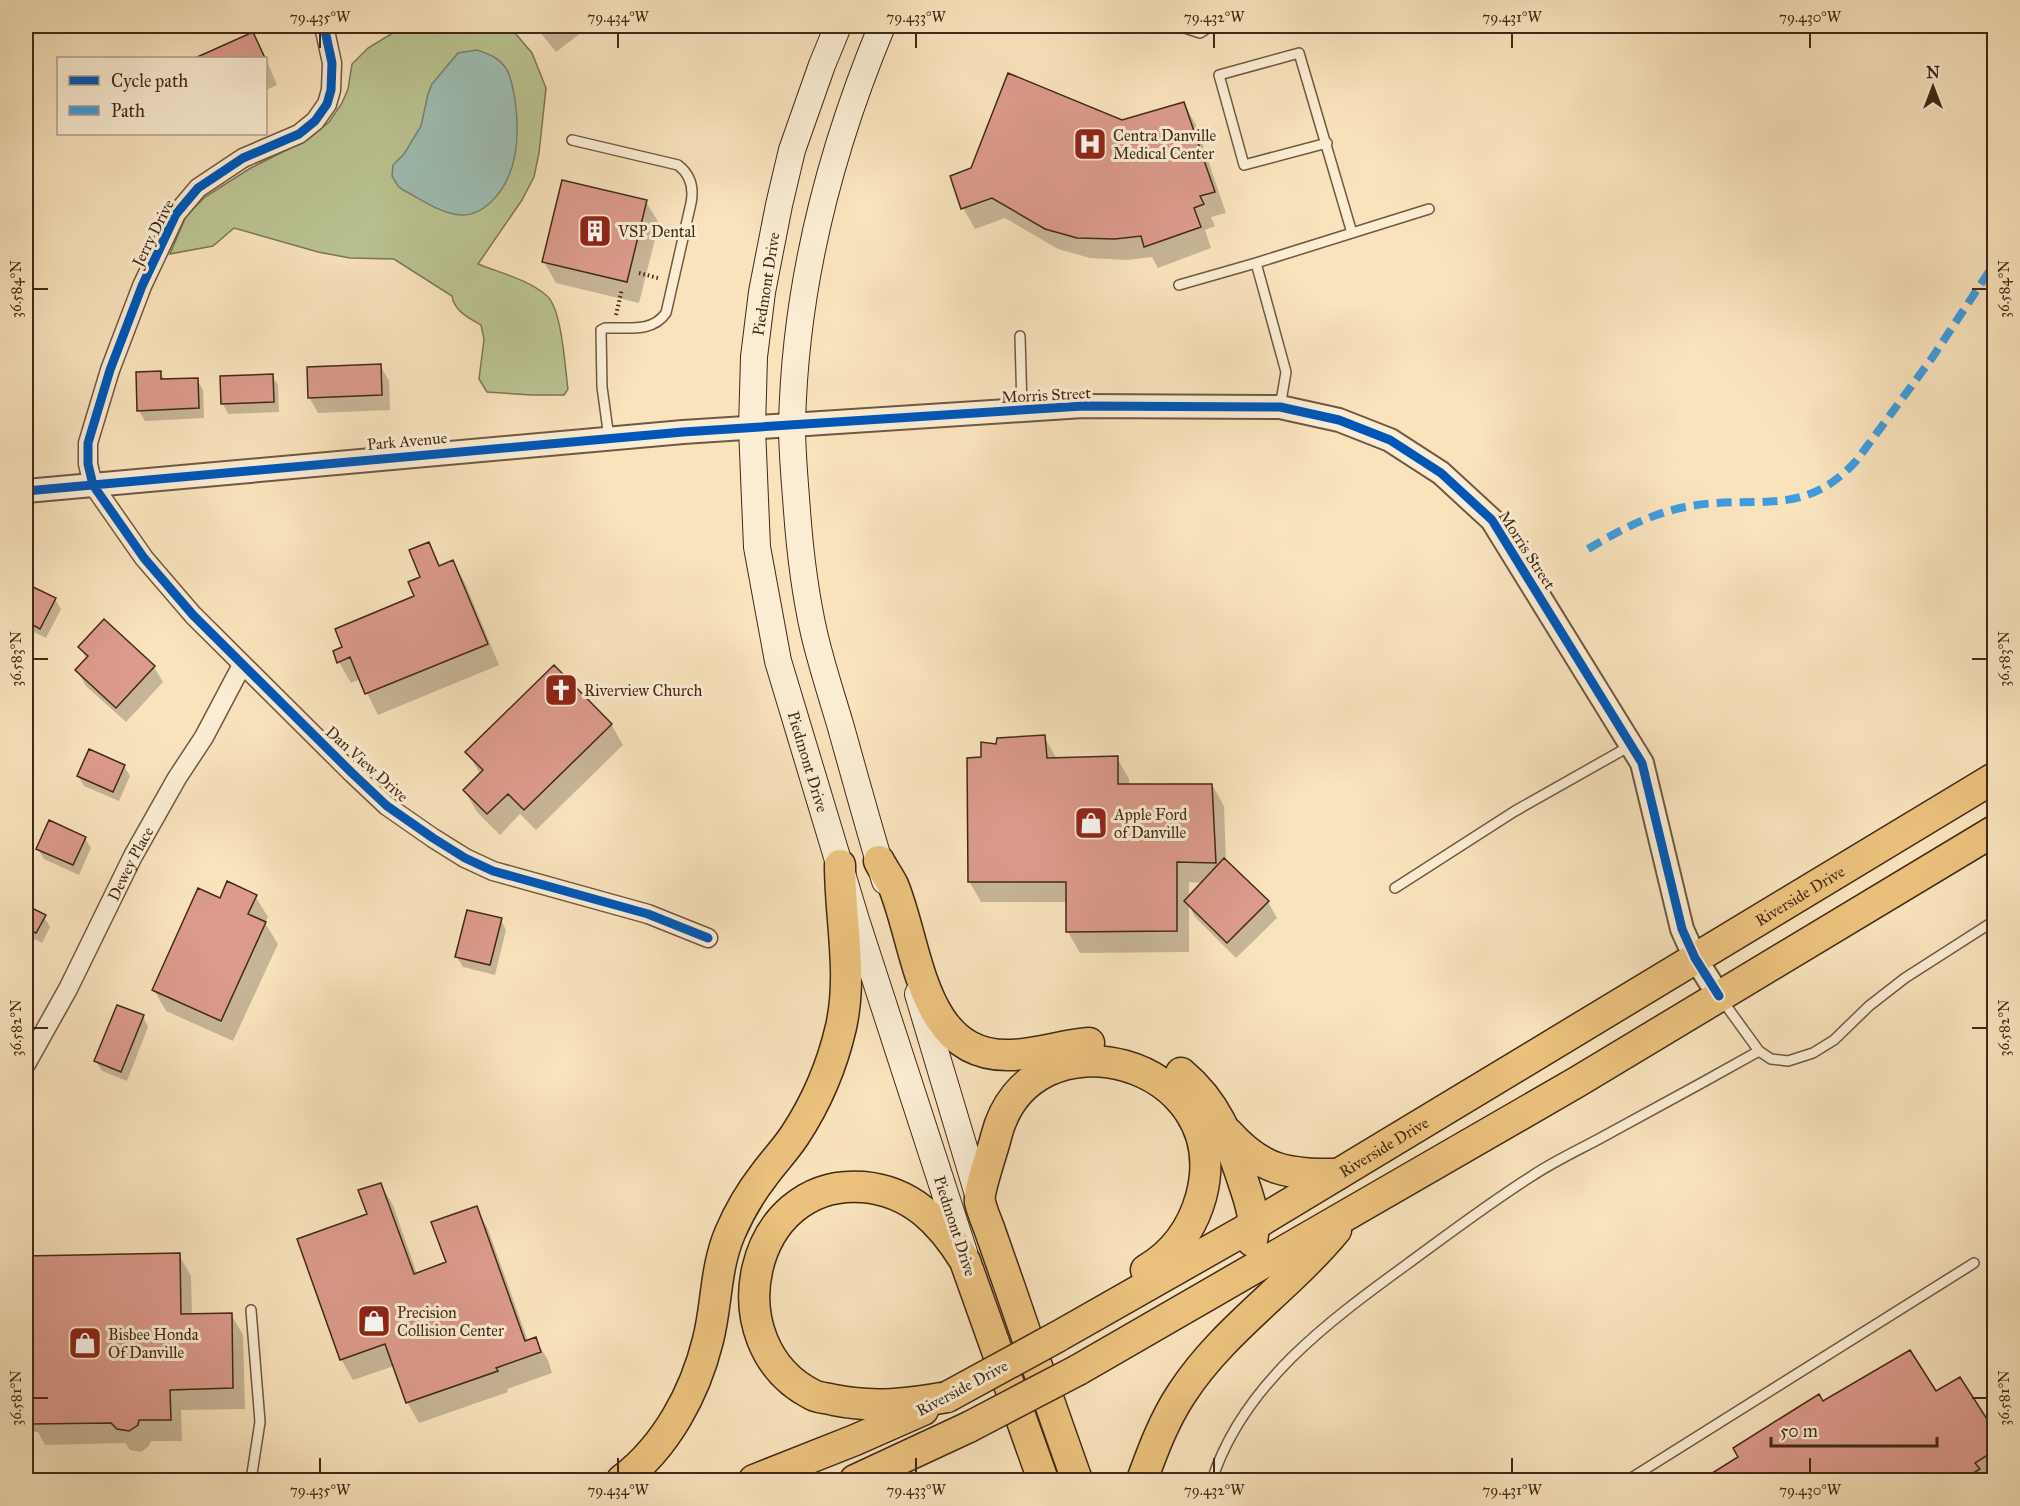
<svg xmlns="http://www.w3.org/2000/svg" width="2020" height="1506" font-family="'IM FELL Great Primer',serif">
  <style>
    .green { fill: #bbc493; stroke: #7e7654; stroke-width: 1.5 }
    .water { fill: #9ebeb3; stroke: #798274; stroke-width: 1.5 }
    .shadow { fill: #0003; fill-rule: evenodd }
    .building { fill: #dc9b8c; stroke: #422916; stroke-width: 1.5 }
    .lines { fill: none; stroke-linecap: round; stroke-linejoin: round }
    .service-casing { stroke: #705840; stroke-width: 12 }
    .minor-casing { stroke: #705840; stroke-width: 21 }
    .tertiary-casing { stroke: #705840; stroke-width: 26 }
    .secondary-casing { stroke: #422916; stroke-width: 28 }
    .primary-casing { stroke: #422916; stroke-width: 33 }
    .path { stroke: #422916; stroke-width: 4; stroke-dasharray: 1.5 3; stroke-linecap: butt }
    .service { stroke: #fbedd4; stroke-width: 9 }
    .minor { stroke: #fbedd4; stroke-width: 18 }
    .tertiary { stroke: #fbedd4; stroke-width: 22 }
    .secondary { stroke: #fbedd4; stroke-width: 26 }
    .primary { stroke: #ecc27e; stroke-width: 30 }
    .primary-bridge-casing { stroke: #422916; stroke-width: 33; stroke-linecap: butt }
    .primary-bridge { stroke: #ecc27e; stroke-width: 30 }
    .quiet { stroke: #3f9cdf; stroke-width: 8; stroke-dasharray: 15 8; stroke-linecap: butt }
    .cycleway-casing { stroke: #fbedd4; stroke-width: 13 }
    .cycleway { stroke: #0057b8; stroke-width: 9 }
    .ticks { fill: none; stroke: #422916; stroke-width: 2 }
    .labels { text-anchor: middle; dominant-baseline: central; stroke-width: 6; stroke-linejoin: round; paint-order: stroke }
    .poi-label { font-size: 16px; fill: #422916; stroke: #fbedd4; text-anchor: start }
    .street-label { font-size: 16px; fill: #422916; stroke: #fbedd4 }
    .neatline { fill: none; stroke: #422916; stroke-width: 2 }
    .ticks-label { font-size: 15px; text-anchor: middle; fill: #422916 }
  </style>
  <rect width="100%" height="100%" fill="#f9e3bd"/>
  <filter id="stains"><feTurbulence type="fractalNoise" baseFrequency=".00333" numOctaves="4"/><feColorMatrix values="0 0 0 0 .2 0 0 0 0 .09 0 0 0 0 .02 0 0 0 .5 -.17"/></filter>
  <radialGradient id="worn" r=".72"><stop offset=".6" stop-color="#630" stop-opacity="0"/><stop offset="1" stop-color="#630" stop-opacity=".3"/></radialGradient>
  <path class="green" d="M404,26H509L532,53L546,88L539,153L534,177L522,200L478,264C500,273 527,279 546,295C562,307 565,368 568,389L564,395H532L487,392L479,379L484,339L481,325C469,318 454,311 452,296L394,259L350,258L318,252L234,228L213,246L170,254L186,216L205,197L249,169L308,139L329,122L342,103L348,89L352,64L368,48Z"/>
  <path class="water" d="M477,50C489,54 500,58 507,70C512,79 513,90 515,100C520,136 518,177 490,203C482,210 473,216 461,215C441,214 421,199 403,190L398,186L392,176L393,165L404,154L421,126L428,94L432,84L458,53Z"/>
  <path class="shadow" d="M535,26H590L556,52Z
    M253,34L265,58H199Z
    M266,59L277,85L266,90Z
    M1184,104L1196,125L1226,213L1211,217L1215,226L1205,230L1211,248L1158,268L1152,257L1127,260L1090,258L1058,249L1005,218L975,229L963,208L952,177L1122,121Z
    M646,202L659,223L639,303L556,283L544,262Z
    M380,365L389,381L390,410L318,413L309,397Z
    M160,373L165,381L197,380L203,390L204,418L145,421L139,411Z
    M272,375L278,385L279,412L228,414L223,404Z
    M428,544L441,567L453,562L465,583L499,665L378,715L360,679L351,683L339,662L344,648L416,597Z
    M30,587L55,599L61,609L46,638L26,628V595Z
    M80,647L154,667L163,682L126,722L86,686L77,671L87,660Z
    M611,724L623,745L536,830L520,814L500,835L477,812L465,791L481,775L467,752Z
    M1044,737L1057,759L1117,758L1129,779V785H1212L1224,806L1226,861L1268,902L1277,918L1236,958L1195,917L1189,905V952L1080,953L1068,932V902H981L969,881L983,758L997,746ZM1189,882L1203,883L1189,899Z
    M124,766L130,776L119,801L84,786L78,776Z
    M85,838L91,848L79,875L44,859L38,849Z
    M255,896L268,917L265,923L278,944L233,1041L166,1011L154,990L220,900Z
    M26,897L33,908L32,910L44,917L50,927L42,943L35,939L27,955Z
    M501,920L506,930L495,975L463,967L457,957Z
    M143,1016L148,1027L127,1081L102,1071L96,1061Z
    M1994,1048V1060L1989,1051Z
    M380,1184L393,1205L417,1274L447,1263L476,1208L488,1229L528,1341L535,1339L548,1360L552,1373L507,1389L508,1392L419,1423L407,1402L394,1366L353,1380L341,1359L369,1215Z
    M179,1255L191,1276L192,1315L231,1314L243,1335L245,1409L181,1410L182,1441H151L149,1446L141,1452L130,1450L125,1443L45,1445L38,1432H28L26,1428V1369H29Z
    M1959,1379L1994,1433L1993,1480H1704L1823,1403L1936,1393Z"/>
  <path class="building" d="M253,32L265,58H195Z
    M1008,73L1122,120L1184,102L1215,192L1200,196L1204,204L1194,208L1201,227L1144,247L1141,236L1115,239L1077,238L1045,229L992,198L961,209L950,176L971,168Z
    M562,180L647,200L627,282L542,262Z
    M381,364L382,395L308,398L307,367Z
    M161,371V379L198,378L199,408L137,411L136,372Z
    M273,374L274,402L221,404L220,376Z
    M429,542L439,566L453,560L488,644L365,694L350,657L337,663L333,651L342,647L335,629L414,596L408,582L420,577L409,550Z
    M29,585L56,598L40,629L26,621V592Z
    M104,619L155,666L116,708L75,670L88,656L78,647Z
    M554,665L612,724L524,810L508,794L487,814L463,790L483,770L465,752Z
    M1045,735L1047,758L1118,756V784H1212L1216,863L1177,862V931L1066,932V882H968L967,758L981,757V742L996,744L997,738Z
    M89,749L125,765L113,792L77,776Z
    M49,820L86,837L73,865L36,849Z
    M1224,858L1269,901L1227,943L1184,901Z
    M227,881L257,895L248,914L266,922L221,1021L152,990L198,888L220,898Z
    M26,905L46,915L36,933L29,930L26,937Z
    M467,910L502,918L490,965L455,957Z
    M117,1005L144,1015L121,1072L94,1061Z
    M381,1183L414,1274L446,1262L431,1222L477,1206L525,1341L536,1337L541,1352L496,1368L498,1371L406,1403L385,1344L340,1360L297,1239L367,1214L358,1190Z
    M180,1253L181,1314L232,1313L233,1388L170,1390L171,1420H139L138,1425L129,1431L117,1429L111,1423L32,1424V1411H26V1368H27L26,1256Z
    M1910,1350L1936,1391L1960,1377L1994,1430V1451L1975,1463L1980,1469L1962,1480H1701L1738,1457L1733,1448L1819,1394L1823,1401Z"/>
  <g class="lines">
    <defs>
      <path id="service" d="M1179,26L1200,33L1211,26
        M572,140L678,165C691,175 694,188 691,203L666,313C652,333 627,327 605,328L601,330L602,387L609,438
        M1352,233L1429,209
        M1179,285L1256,263
        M1020,336L1022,408
        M1280,407L1286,372L1256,263L1352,233L1299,53L1219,75L1244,165L1327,143
        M1395,888L1515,811L1630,746
        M1722,1000L1759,1051
        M251,1480L260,1422L251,1310
        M1212,1480C1243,1384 1328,1322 1406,1265C1447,1235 1489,1203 1532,1176C1556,1160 1583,1148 1608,1134C1658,1107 1709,1079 1759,1051L1771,1059L1788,1061L1813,1053L1834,1040L1869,1006L1905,978L1994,921
        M1628,1480L1974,1263"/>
      <g id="minor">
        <path d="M324,26L332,63L331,90L327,104L315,121L299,134L243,158L198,188L176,214L142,286L110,370L88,443V464L93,485L144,558L193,615L352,773L387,806L433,838L465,858L493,871L648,914L708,938"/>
        <path id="s1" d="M26,1064L68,989L133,856L177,778L204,737L242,665"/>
      </g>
      <path id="tertiary" d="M26,491L683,432L1083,406L1280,407L1339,420L1390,440L1441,473L1492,520L1642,763L1682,929L1695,958L1719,996"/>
      <g id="secondary">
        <path id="s2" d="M838,26L822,65L792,150L779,205L762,292L754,357L752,428L757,547L778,661L856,920L964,1252"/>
        <path d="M882,26C829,153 795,286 792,425C792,454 795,483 797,511C800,552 805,593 814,633C821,663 831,694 840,724C855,777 869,829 885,881"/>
        <path d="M918,994L980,1201"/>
      </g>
      <g id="primary">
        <path d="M879,861C883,869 889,877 893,885C919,947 920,1059 1012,1055C1038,1054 1063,1045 1089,1043"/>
        <path d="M1181,1073C1217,1103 1228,1136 1242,1178C1249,1199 1257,1219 1252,1241"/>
        <path d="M1228,1133C1263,1172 1288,1174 1338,1174"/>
        <path id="s3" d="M1057,1337L1254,1225L1994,778"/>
        <path d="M1078,1370L1577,1082L1994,831"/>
        <path d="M947,1397C909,1404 873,1408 834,1400C827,1398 819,1398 813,1395C713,1345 748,1178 863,1187C911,1191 941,1222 965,1261L1043,1480"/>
        <path d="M622,1480C666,1447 695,1393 708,1340C717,1305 715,1268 730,1233C739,1212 750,1193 764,1175C774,1161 786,1149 795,1135C816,1103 832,1066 841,1027C853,973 840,919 840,865"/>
        <path d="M754,1480L855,1440L923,1410"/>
        <path d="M855,1480L969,1427"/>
        <path d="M1077,1480C1054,1416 1032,1352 1010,1288C1003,1268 996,1248 989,1228C986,1220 982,1211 980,1202C978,1191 993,1150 996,1137C1029,1004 1238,1060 1201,1197C1192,1229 1175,1253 1146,1270"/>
        <path d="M1142,1480C1153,1450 1164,1420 1182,1393C1223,1330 1288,1288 1336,1230"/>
      </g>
    </defs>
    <use href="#service" class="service-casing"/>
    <use href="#minor" class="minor-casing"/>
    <use href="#tertiary" class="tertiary-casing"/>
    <use href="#secondary" class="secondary-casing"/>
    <use href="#primary" class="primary-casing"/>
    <path class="path" d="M609,26L611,28
      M639,273L658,278
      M616,315L622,289"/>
    <use href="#service" class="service"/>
    <use href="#minor" class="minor"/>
    <use href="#tertiary" class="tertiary"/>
    <use href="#secondary" class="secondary"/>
    <use href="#primary" class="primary"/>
    <defs>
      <path id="primary-bridge" d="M947,1397L1057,1337
        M969,1427L1078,1370"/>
    </defs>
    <use href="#primary-bridge" class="primary-bridge-casing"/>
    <use href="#primary-bridge" class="primary-bridge"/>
    <path class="quiet" d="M1588,549C1618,531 1650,514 1685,507C1755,493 1802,521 1857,460L1932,358L1994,264"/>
    <defs>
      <path id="cycleway" d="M324,26L332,63L331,90L327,104L315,121L299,134L243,158L198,188L176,214L142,286L110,370L88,443V464L93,485L144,558L193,615L352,773L387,806L433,838L465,858L493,871L648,914L708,938
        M26,491L683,432L1083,406L1280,407L1339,420L1390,440L1441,473L1492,520L1642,763L1682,929L1695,958L1719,996"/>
    </defs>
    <use href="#cycleway" class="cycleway-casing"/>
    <use href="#cycleway" class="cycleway"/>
  </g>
  <path class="ticks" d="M320,33V48M618,33V48M916,33V48M1214,33V48M1512,33V48M1810,33V48M33,289H48M1972,289H1987M33,659H48M1972,659H1987M33,1028H48M1972,1028H1987M33,1398H48M1972,1398H1987M320,1458V1473M618,1458V1473M916,1458V1473M1214,1458V1473M1512,1458V1473M1810,1458V1473"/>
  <defs>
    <symbol id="hospital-square" viewBox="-11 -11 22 22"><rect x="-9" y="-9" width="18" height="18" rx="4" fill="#8f2418" stroke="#fbedd4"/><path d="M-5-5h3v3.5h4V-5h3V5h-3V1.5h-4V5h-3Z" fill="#fff"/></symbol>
    <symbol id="building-square" viewBox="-11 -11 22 22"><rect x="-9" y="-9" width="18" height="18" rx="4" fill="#8f2418" stroke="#fbedd4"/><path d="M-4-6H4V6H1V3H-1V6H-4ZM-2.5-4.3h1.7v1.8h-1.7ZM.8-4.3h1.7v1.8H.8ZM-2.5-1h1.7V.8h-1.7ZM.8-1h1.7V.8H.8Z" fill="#fff"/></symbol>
    <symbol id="church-square" viewBox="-11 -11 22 22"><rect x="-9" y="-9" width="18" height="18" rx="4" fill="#8f2418" stroke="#fbedd4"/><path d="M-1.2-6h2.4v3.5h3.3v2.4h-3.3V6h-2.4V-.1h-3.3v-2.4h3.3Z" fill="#fff"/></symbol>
    <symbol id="shop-square" viewBox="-11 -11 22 22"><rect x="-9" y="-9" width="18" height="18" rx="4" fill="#8f2418" stroke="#fbedd4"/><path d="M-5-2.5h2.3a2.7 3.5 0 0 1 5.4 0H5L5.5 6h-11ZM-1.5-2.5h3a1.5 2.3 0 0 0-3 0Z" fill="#fff"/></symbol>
  </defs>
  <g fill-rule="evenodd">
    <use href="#hospital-square" x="1071" y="125" width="38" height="38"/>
    <use href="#building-square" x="576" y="212" width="38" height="38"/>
    <use href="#church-square" x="542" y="671" width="38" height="38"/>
    <use href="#shop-square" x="1072" y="804" width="38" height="38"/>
    <use href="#shop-square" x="355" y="1302" width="38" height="38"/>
    <use href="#shop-square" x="66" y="1324" width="38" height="38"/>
  </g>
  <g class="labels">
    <g class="poi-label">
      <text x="1113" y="135">Centra Danville<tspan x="1113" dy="18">Medical Center</tspan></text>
      <text x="618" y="231">VSP Dental</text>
      <text x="584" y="690">Riverview Church</text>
      <text x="1114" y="814">Apple Ford<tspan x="1114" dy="18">of Danville</tspan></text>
      <text x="397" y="1312">Precision<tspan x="397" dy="18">Collision Center</tspan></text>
      <text x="108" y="1334">Bisbee Honda<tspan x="108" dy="18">Of Danville</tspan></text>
    </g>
    <g class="street-label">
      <text transform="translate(153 233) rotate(-63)">Jerry Drive</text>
      <text transform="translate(766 284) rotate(-81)">Piedmont Drive</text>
      <text transform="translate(1046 395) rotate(-3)">Morris Street</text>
      <text transform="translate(407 441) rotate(-5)">Park Avenue</text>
      <text transform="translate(1527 550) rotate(57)">Morris Street</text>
      <text stroke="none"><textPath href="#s2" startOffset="754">Piedmont Drive</textPath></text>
      <text transform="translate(367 764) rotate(42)">Dan View Drive</text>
      <text stroke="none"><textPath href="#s1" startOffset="226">Dewey Place</textPath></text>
      <text stroke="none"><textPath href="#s3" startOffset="864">Riverside Drive</textPath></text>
      <text stroke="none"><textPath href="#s3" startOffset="378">Riverside Drive</textPath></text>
      <text transform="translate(955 1226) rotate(72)">Piedmont Drive</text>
      <text transform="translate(962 1388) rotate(-28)">Riverside Drive</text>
    </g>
  </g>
  <rect width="2020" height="1506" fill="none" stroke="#f9e3bd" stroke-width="66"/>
  <rect x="57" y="57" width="210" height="78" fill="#fbedd4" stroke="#b19f88" stroke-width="1.5"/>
  <rect x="69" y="76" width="30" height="9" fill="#0057b8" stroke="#b19f88" stroke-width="1.5"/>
  <text x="111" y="87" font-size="18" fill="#422916">Cycle path</text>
  <rect x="69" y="106" width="30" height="9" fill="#3f9cdf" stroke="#b19f88" stroke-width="1.5"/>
  <text x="111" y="117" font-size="18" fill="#422916">Path</text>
  <g transform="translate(1933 87)" stroke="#fbedd4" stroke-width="4.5" paint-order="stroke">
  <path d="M0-4.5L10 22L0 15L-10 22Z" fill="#422916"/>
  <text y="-9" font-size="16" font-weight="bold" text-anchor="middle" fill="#422916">N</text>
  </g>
  <path d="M1771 1437v9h166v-9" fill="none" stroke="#422916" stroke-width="3"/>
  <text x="1780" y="1437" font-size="18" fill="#422916" stroke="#fbedd4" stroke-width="4.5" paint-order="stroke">50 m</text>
  <rect x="33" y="33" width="1954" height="1440" class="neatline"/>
  <g class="ticks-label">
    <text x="320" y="22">79.435°W</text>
    <text x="618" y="22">79.434°W</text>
    <text x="916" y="22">79.433°W</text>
    <text x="1214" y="22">79.432°W</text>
    <text x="1512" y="22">79.431°W</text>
    <text x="1810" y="22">79.430°W</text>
    <text transform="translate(16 289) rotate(-90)" y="5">36.584°N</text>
    <text transform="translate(2004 289) rotate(-90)" y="5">36.584°N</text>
    <text transform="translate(16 659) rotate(-90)" y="5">36.583°N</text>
    <text transform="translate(2004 659) rotate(-90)" y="5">36.583°N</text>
    <text transform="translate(16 1028) rotate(-90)" y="5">36.582°N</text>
    <text transform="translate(2004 1028) rotate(-90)" y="5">36.582°N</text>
    <text transform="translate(16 1398) rotate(-90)" y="5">36.581°N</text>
    <text transform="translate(2004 1398) rotate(-90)" y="5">36.581°N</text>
    <text x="320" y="1495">79.435°W</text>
    <text x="618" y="1495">79.434°W</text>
    <text x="916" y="1495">79.433°W</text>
    <text x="1214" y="1495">79.432°W</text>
    <text x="1512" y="1495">79.431°W</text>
    <text x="1810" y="1495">79.430°W</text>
  </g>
  <rect width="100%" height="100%" filter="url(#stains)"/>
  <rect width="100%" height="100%" fill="url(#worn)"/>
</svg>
